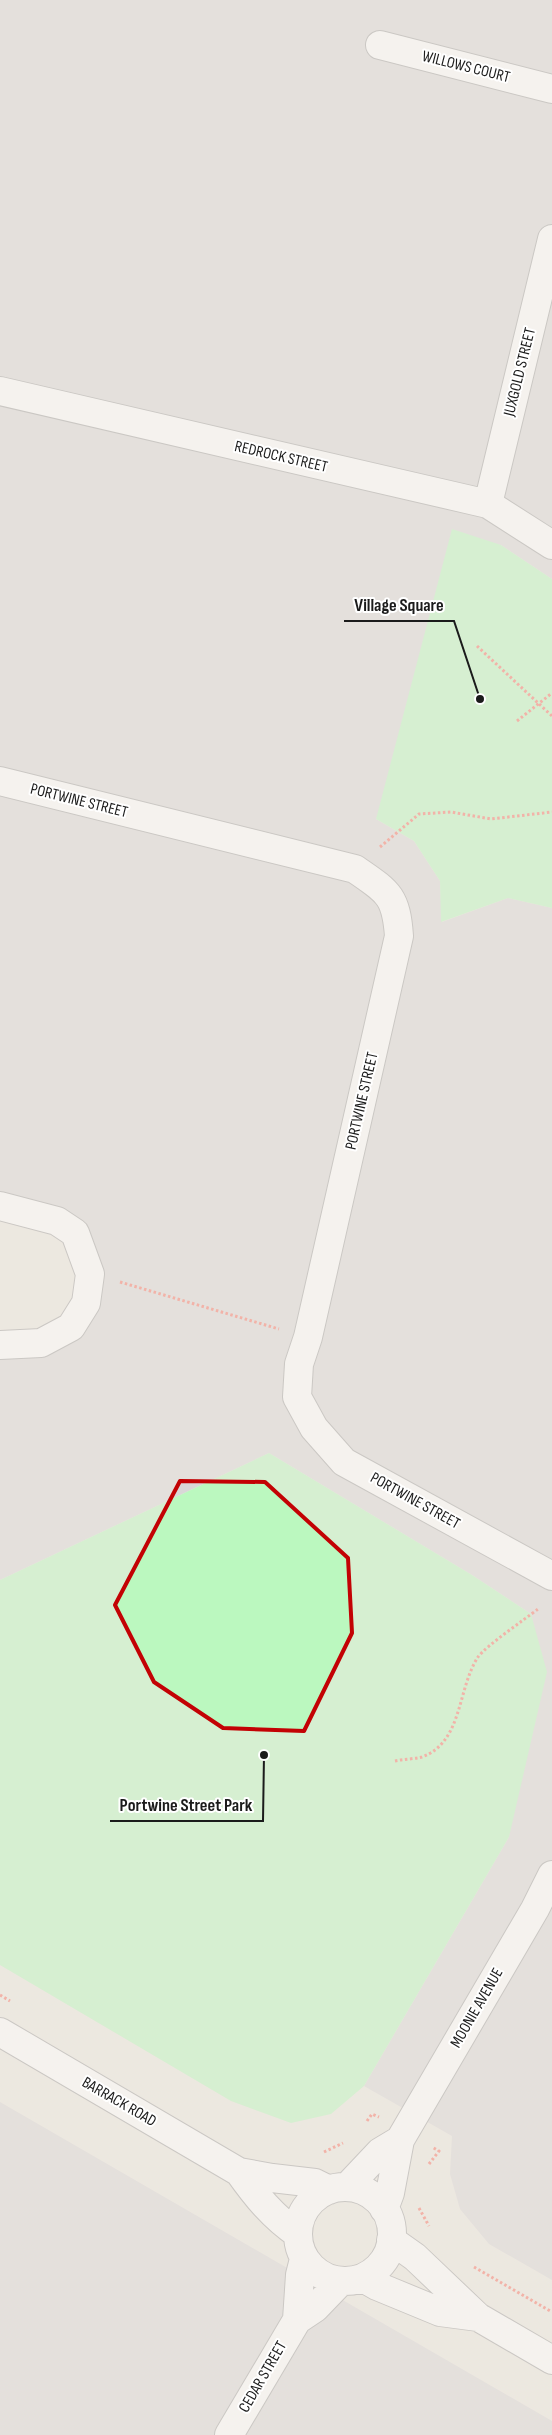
<svg xmlns="http://www.w3.org/2000/svg" width="552" height="2435" font-family="'Sofia Sans Condensed',sans-serif">
  <style>
    .residential { fill: #d9d7d7 }
    .park { fill: #bbf8bf }
    .lines { fill: none; stroke-linecap: round; stroke-linejoin: round }
    .minor-casing { stroke: #a2a2a2; stroke-width: 30 }
    .path { stroke: #f87365; stroke-width: 3; stroke-dasharray: 2.5 2.5; stroke-linecap: butt }
    .minor { stroke: #fff; stroke-width: 28 }
    .marked { fill: none; stroke: #c30204; stroke-width: 4; stroke-linejoin: round }
    .labels { text-anchor: middle; dominant-baseline: central; stroke-width: 4; stroke-linejoin: round; paint-order: stroke }
    .street-label { font-size: 16px; fill: #1b1b1b; stroke: #fff }
    .leader { fill: none; stroke: #1b1b1b; stroke-width: 2 }
    .callout-dot { fill: #1b1b1b; stroke: #fff; stroke-width: 2 }
    .callout-label { font-size: 18px; text-anchor: middle; font-weight: bold; fill: #1b1b1b; stroke: #fff; stroke-width: 4; stroke-linejoin: round; paint-order: stroke }
  </style>
  <rect width="100%" height="100%" fill="#ece8e0"/>
  <path class="residential" d="M0,0H552V579L501,545L376,819L414,841L440,881L442,922L508,898L552,908V2280L489,2244L460,2209L450,2174L452,2136L364,2086L509,1837L531,1614L472,1575L269,1453L0,1580V1345L41,1343L86,1303L75,1233L0,1206Z
    M0,2102L552,2421V2435H0Z"/>
  <path class="park" d="M452,529L501,545L552,579V908L508,898L441,922L440,881L414,841L376,819Z
    M269,1453L472,1575L531,1614L547,1672L509,1837L364,2086L331,2114L291,2123L231,2101L0,1965V1580Z"/>
  <g class="lines">
    <defs>
      <path id="minor" d="M380,45L552,89
        M0,391L488,504L552,545
        M488,504L552,239
        M0,781L355,869C388,892 396,895 399,936L308,1337L299,1364L297,1397L314,1428L344,1462L552,1576
        M0,1206L57,1221L75,1233L90,1274L86,1303L71,1327L41,1343L0,1345
        M0,2032L239,2172L272,2178L315,2183L329,2190
        M239,2172C256,2196 273,2217 298,2234
        M347,2187L380,2152L400,2140
        M298 2234a47 47 0 1 1 94 0a47 47 0 1 1-94 0Z
        M384,2209L390,2193L400,2140L535,1909L552,1875
        M391,2240L415,2257L478,2317L552,2360
        M363,2278L377,2286L440,2312L478,2317
        M297,2320L300,2275L304,2259
        M229,2435L297,2320L315,2308L341,2281"/>
    </defs>
    <use href="#minor" class="minor-casing"/>
    <path class="path" d="M477,646L552,716
      M517,721L552,693
      M380,847L419,814L451,812L491,819L552,812
      M120,1282L279,1329
      M395,1761C404,1759 414,1759 422,1757C463,1742 457,1689 478,1657C487,1645 524,1620 538,1609
      M0,1995L10,2001
      M367,2121L372,2114L379,2117
      M324,2152L343,2143
      M429,2164L439,2151L432,2147
      M419,2208L429,2226
      M474,2267L552,2312"/>
    <use href="#minor" class="minor"/>
  </g>
  <path d="M0 0H552V2435H0ZM180,1481L265,1482L348,1558L352,1633L304,1731L223,1728L154,1682L115,1605Z" fill="#ece8e0" fill-opacity=".55" fill-rule="evenodd"/>
  <path class="marked" d="M180,1481L265,1482L348,1558L352,1633L304,1731L223,1728L154,1682L115,1605Z"/>
  <g class="labels">
    <g class="street-label">
      <text transform="translate(466 67) rotate(14)">WILLOWS COURT</text>
      <text transform="translate(520 372) rotate(-76)">JUXGOLD STREET</text>
      <text transform="translate(281 457) rotate(13)">REDROCK STREET</text>
      <text transform="translate(79 801) rotate(14)">PORTWINE STREET</text>
      <text transform="translate(362 1101) rotate(-77)">PORTWINE STREET</text>
      <text transform="translate(415 1501) rotate(29)">PORTWINE STREET</text>
      <text transform="translate(477 2008) rotate(-60)">MOONIE AVENUE</text>
      <text transform="translate(119 2102) rotate(30)">BARRACK ROAD</text>
      <text transform="translate(263 2377) rotate(-60)">CEDAR STREET</text>
    </g>
  </g>
  <path class="leader" d="M480 699L454 621H344M264 1755L263 1821H110"/>
  <g class="callout-dot">
    <circle cx="480" cy="699" r="5"/>
    <circle cx="264" cy="1755" r="5"/>
  </g>
  <g class="callout-label">
    <text x="399" y="611">Village Square</text>
    <text x="186" y="1811">Portwine Street Park</text>
  </g>
</svg>
